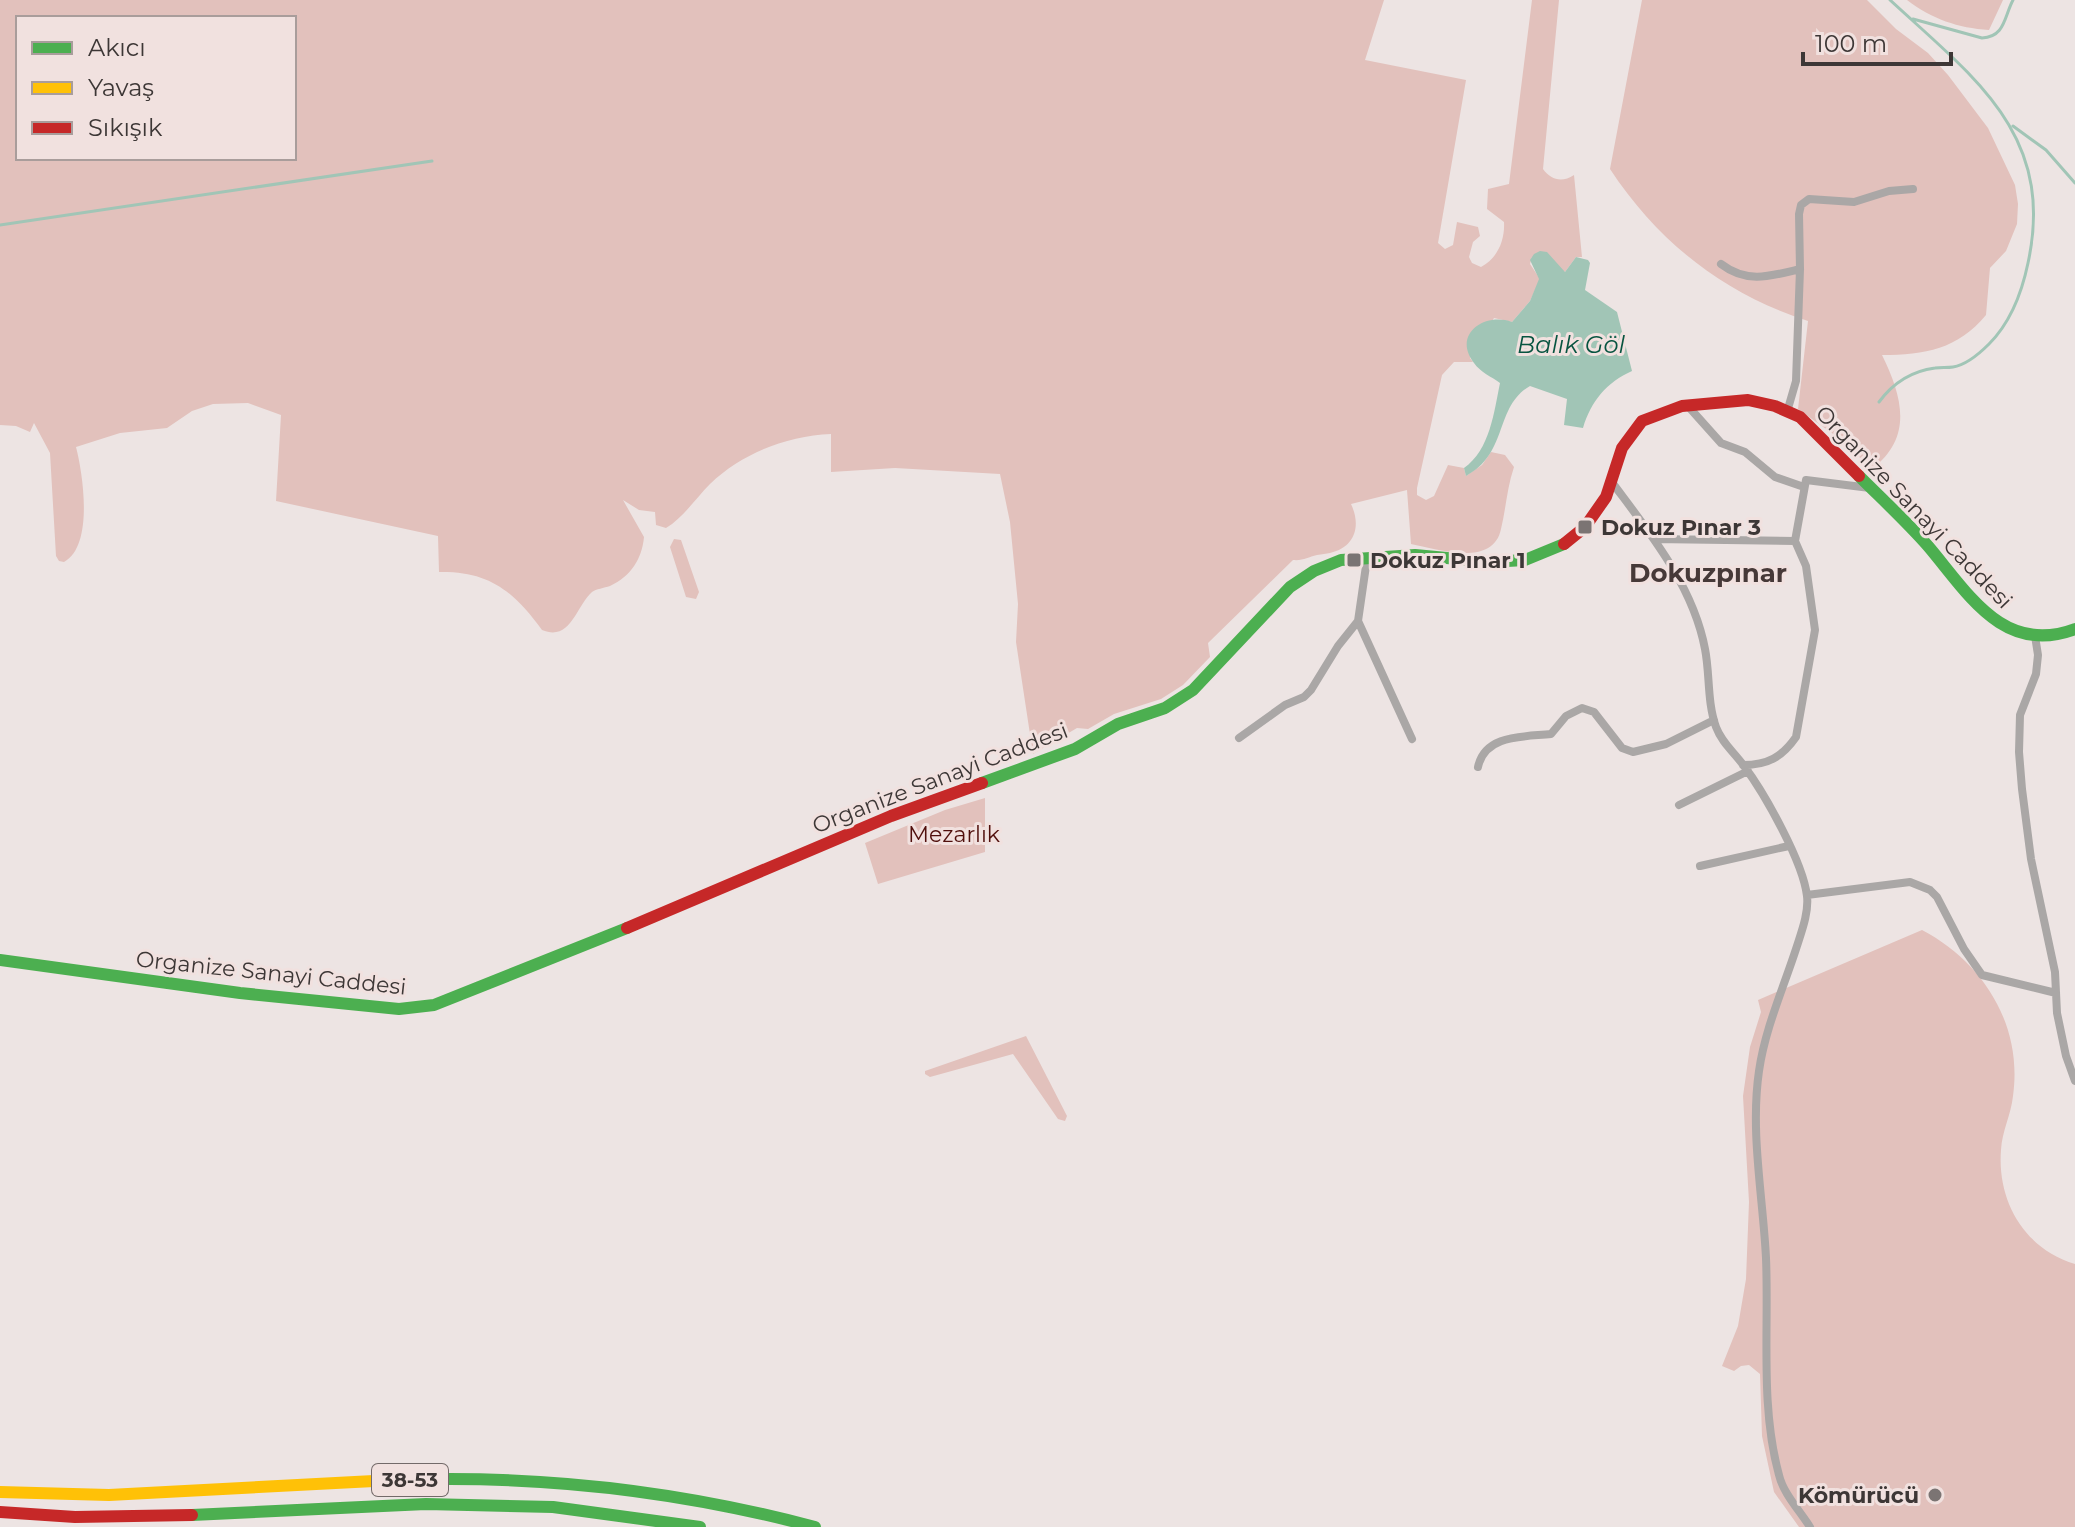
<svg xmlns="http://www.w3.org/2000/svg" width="2075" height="1527" font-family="Montserrat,sans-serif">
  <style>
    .green { fill: #e2c1bc; fill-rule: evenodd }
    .water { fill: #a1c5b6 }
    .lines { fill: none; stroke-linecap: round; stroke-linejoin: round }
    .stream { stroke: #a1c5b6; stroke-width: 3 }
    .street { stroke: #aaa7a6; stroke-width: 8 }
    .fast { stroke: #4caf50; stroke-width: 12 }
    .slow { stroke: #ffc107; stroke-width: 12 }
    .jam { stroke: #c62828; stroke-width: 12 }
    .poi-dot { fill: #7b7473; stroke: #f1e1df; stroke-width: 3 }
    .labels { text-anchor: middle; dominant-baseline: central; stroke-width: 6; stroke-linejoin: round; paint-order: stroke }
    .shield { fill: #f1e1df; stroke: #736a69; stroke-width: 2 }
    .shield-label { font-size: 20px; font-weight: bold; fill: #3d3736 }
    .street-label { font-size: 22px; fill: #3d3736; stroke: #f1e1df }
    .poi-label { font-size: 22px; font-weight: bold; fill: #3d3736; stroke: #f1e1df; text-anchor: start }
    .park-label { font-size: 22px; fill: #500f0c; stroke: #f1e1df }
    .water-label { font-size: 24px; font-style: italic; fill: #075440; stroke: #f1e1df }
    .quarter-label { font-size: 26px; font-weight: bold; fill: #463938; stroke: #f1e1df }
  </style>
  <rect width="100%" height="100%" fill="#ede4e3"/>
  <path class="green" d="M0,0H1384L1365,60L1466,80L1438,243L1445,249L1453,245L1457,222L1478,227L1480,236L1473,242L1469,257L1472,263L1481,267C1498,258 1505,240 1504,222L1487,209L1488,189L1509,184L1532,0H1559L1543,169C1551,180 1562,183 1574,175L1582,257H1576L1565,272L1532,257L1530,264L1540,279L1530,301L1512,322L1494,318L1470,358L1473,362H1454L1442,375L1417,488V495L1426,500L1434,496L1448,465L1464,468L1466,476L1482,465L1491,452L1505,455L1514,467C1507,488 1506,508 1501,529C1493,568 1437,549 1411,544L1407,490L1351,504C1361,525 1356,547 1330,553C1326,554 1322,554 1317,555C1308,557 1303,561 1293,560L1208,643L1210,657L1183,685L1161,699L1114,714L1088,729L1077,728L1033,754L1016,642L1018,604L1010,522L1000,474L895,468L831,472V434C787,436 742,453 710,484C696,498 683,518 666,528L656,525L655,512L639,510L623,500L644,537C642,559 631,576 610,586C604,588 596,589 592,592C576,606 571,642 542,630C514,592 490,571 439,572L438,536L276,501L281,415L248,403L213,404L192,411L167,428L120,433L76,447C83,474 94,546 64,562L59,561L56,556L50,453L34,423L30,432L16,426L0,425ZM18,18H294V158H18Z
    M1642,0H1867L1896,29L1928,53L1948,75L1988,128L2015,185L2018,204L2017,224L2006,251L1990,268L1986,315C1958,349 1925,355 1882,355C1902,396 1914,437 1872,469L1840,439L1798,409L1808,321C1724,294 1658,242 1610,169Z
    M1907,0H2003L1989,30C1958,28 1932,19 1907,0Z
    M674,539L681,540L699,592L696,599L686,597L670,547Z
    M985,798V852L878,884L865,843L945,810Z
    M1922,930C1983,962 2023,1025 2013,1096C2011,1115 2002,1131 2001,1150C1997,1202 2025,1249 2075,1264V1527H1799L1774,1492L1762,1436L1760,1374L1749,1365L1741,1366L1734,1371L1722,1366L1738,1326L1746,1279L1749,1202L1743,1096L1750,1047L1761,1012L1758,1000Z
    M1026,1036L1067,1116L1065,1121L1058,1119L1013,1054L930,1077L925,1074V1071Z"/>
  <path class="water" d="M1540,251L1547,252L1565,272L1576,257L1588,260L1590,263L1585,290L1617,312L1632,371C1607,382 1591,401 1583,428L1564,425L1567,399L1530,386C1494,407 1509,453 1466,476L1464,468C1490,450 1494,412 1500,383C1492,377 1480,372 1474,363C1452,335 1484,312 1512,322L1530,301L1539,279L1530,260L1534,254Z"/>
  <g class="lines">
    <path class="stream" d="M1913,19L1982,38C2005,37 2004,17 2013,0
      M2013,126L2046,150L2075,183
      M0,225L432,161
      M1879,402C1893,383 1912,371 1935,368C1941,367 1947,368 1953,367C1966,365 1980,353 1989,344C2010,323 2022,292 2028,263C2056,134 1973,77 1890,0"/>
    <path class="street" d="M1721,264C1747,284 1771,276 1800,269
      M1687,405L1721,443L1745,452L1775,477L1804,487
      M1787,412L1796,381L1800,269L1799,214L1801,205L1809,199L1854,202L1889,191L1913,189
      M1611,481C1649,532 1693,585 1705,649C1710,674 1707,702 1716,727C1722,743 1734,752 1744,766C1765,794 1803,862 1807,896C1809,913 1801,933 1796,949C1783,989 1765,1029 1759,1071C1750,1132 1763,1197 1766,1258C1769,1329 1760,1406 1779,1475C1783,1493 1800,1511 1810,1527
      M1654,539L1795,541
      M1358,621L1412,739
      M2035,636L2038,655L2036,674L2020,715L2019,752L2022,789L2031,859L2055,972L2057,1013L2066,1056L2075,1081
      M1239,738L1285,705L1304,697L1311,690L1338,646L1358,621L1367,559
      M1743,765C1768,765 1782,757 1796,737L1815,630L1806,566L1795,541L1806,480L1870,488
      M1478,767C1485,734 1524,737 1551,734L1566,716L1582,708L1594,712L1622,748L1633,752L1666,744L1714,720
      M1679,805L1748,771
      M1700,866L1789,846
      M1807,895L1910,882L1930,890L1937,897L1964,949L1982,975L2056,993"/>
    <path class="fast" d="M1859,476C1882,499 1906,521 1928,546C1968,593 2003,656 2075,629
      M982,783L1075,749L1118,724L1165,708L1193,690L1290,587L1314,571L1341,560L1415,555L1489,562L1525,560L1564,544
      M0,960L240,993L399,1009L434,1005L627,928
      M374,1481C525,1473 669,1488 815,1527
      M192,1515L426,1504L553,1507L700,1527"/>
    <path class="slow" d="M0,1492L109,1495L374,1481"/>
    <path class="jam" d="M1564,544L1585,527L1606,497L1622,448L1642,421L1682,406L1748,400L1775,406L1800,417L1859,476
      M627,928L891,816L982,783
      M0,1512L75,1517L192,1515"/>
  </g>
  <g class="poi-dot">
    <rect x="1577" y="519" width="16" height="16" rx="4"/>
    <rect x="1346" y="552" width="16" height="16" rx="4"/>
    <circle cx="1935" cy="1495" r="8"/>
  </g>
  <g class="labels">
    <rect class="shield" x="372" y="1464" width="76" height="32" rx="6"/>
    <g class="shield-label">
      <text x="410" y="1480">38-53</text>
    </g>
    <g class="street-label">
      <text transform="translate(1914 507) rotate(46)">Organize Sanayi Caddesi</text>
      <text transform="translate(940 778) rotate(-21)">Organize Sanayi Caddesi</text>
      <text transform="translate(271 973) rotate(6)">Organize Sanayi Caddesi</text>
    </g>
    <g class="poi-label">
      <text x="1601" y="527">Dokuz Pınar 3</text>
      <text x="1370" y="560">Dokuz Pınar 1</text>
      <text x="1919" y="1495" text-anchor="end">Kömürücü</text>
    </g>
    <g class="park-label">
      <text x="954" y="834">Mezarlık</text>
    </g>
    <g class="water-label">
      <text x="1571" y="344">Balık Göl</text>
    </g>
    <g class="quarter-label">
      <text x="1708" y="573">Dokuzpınar</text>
    </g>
  </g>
  <rect x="16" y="16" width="280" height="144" fill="#f1e1df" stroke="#a99d9b" stroke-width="2"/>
  <rect x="32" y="42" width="40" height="12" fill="#4caf50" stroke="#a99d9b" stroke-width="2"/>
  <text x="88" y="56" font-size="24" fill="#3d3736">Akıcı</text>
  <rect x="32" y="82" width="40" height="12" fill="#ffc107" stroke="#a99d9b" stroke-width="2"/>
  <text x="88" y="96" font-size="24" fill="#3d3736">Yavaş</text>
  <rect x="32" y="122" width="40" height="12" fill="#c62828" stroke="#a99d9b" stroke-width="2"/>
  <text x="88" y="136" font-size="24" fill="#3d3736">Sıkışık</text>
  <path d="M1803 52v12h148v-12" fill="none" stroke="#3d3736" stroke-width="4"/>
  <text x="1815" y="52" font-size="24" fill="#3d3736" stroke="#f1e1df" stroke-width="6" paint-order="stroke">100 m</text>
</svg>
